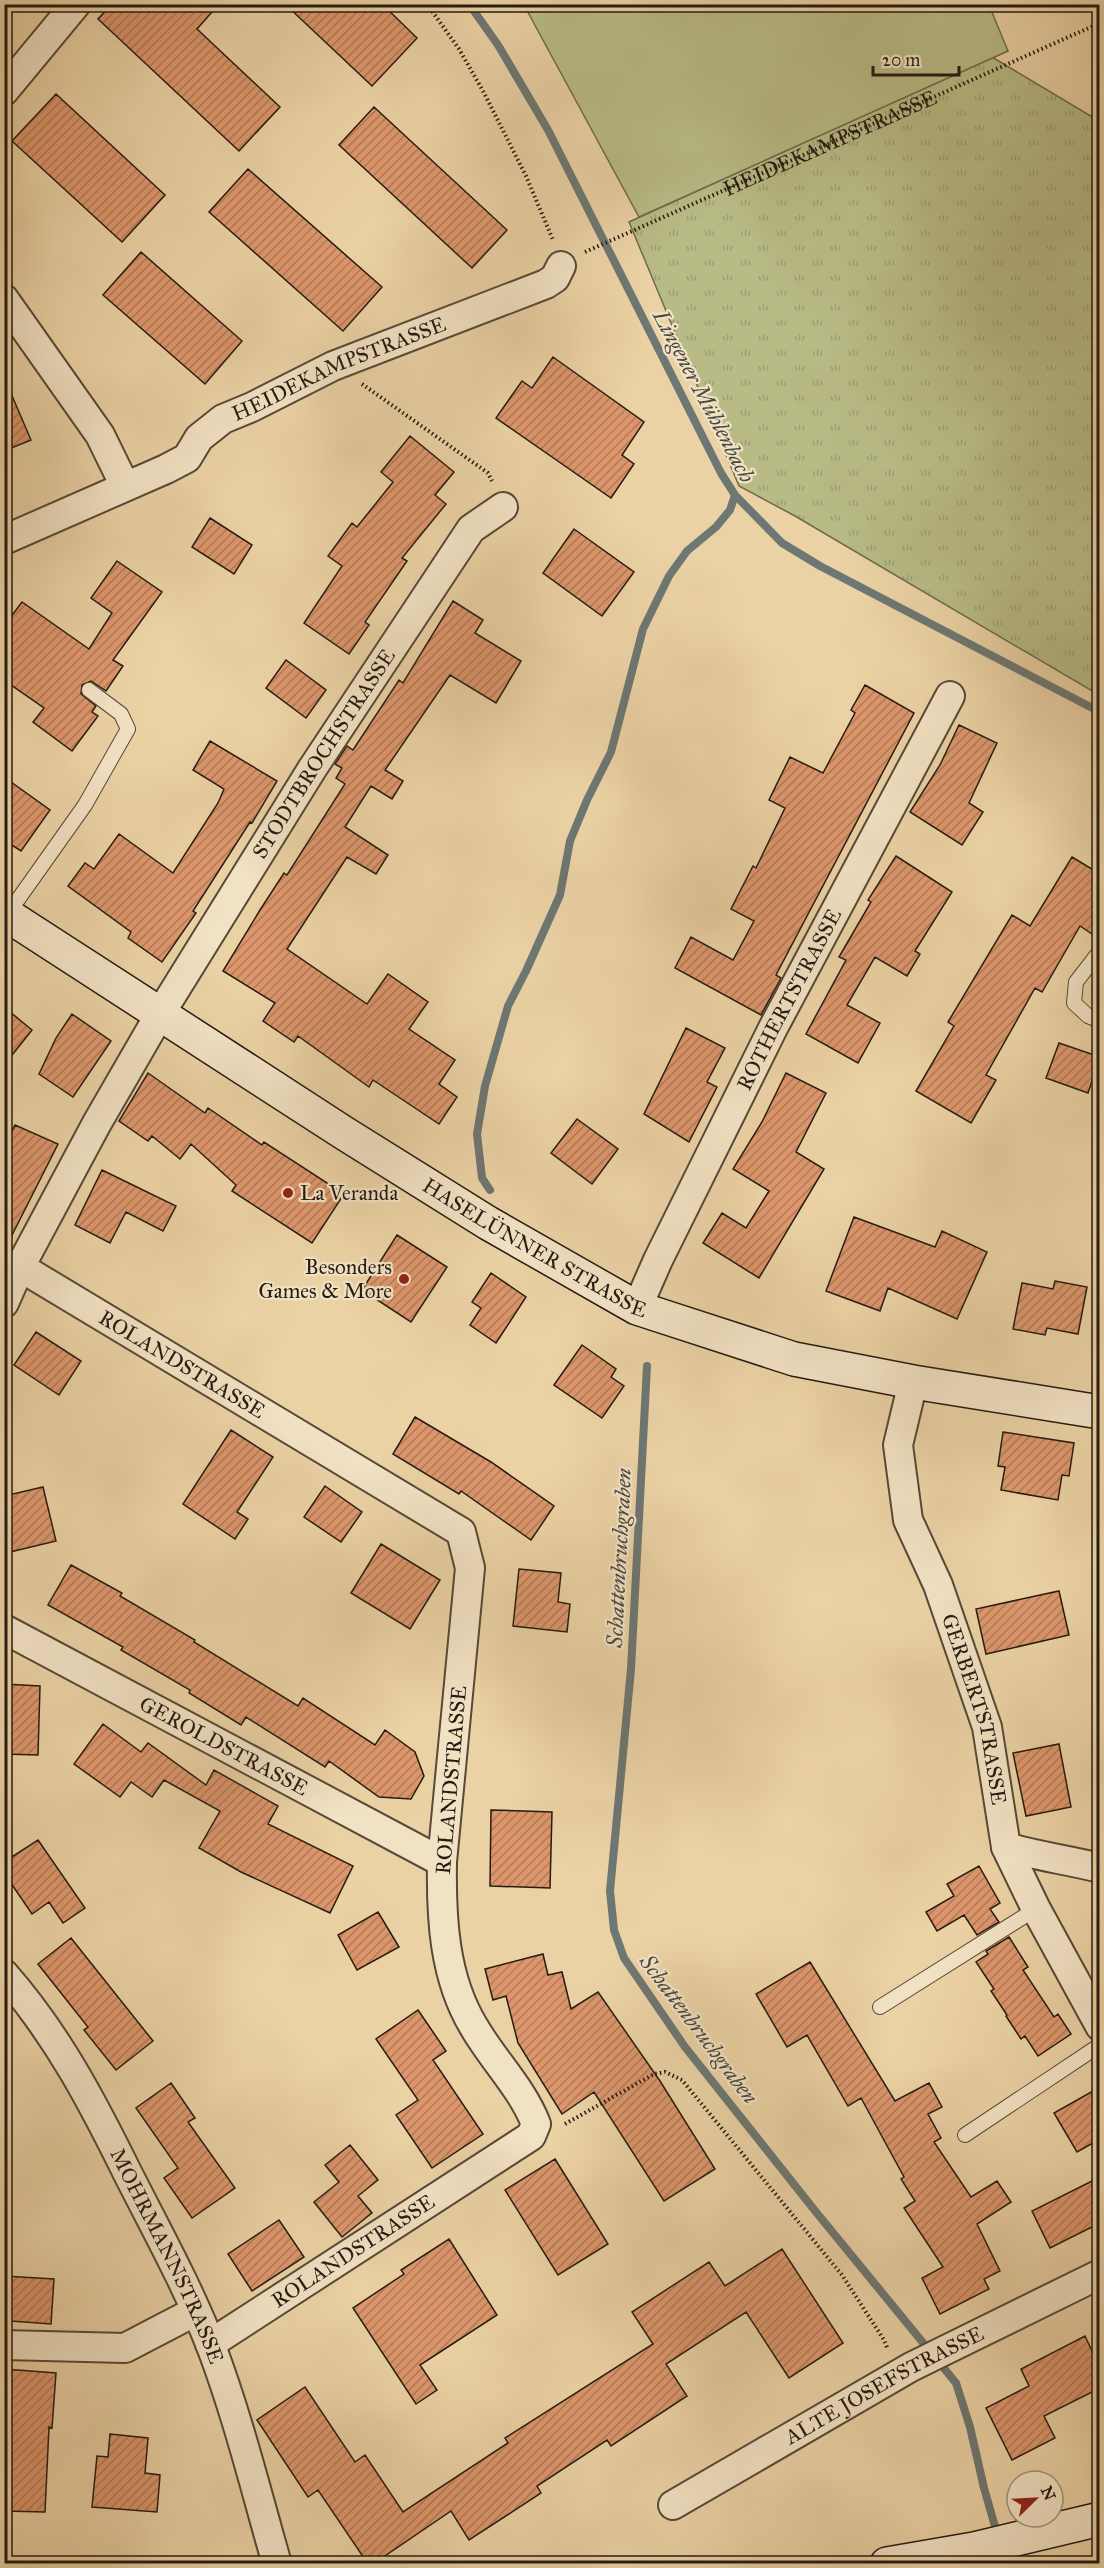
<svg xmlns="http://www.w3.org/2000/svg" width="1104" height="2568" font-family="'IM FELL Great Primer',serif">
  <style>
    .grass { fill: url(#grass-tufts); stroke: #6e6b4c; stroke-width: 1.5 }
    .green { fill: #b8bb86; stroke: #6e6b4c; stroke-width: 1.5 }
    .lines { fill: none; stroke-linecap: round; stroke-linejoin: round }
    .stream { stroke: #6d7773; stroke-width: 8 }
    .building { fill: url(#building-hatch); stroke: #241b12; stroke-width: 1.5 }
    .lane-casing { stroke: #564937; stroke-width: 16 }
    .street-casing { stroke: #564937; stroke-width: 32 }
    .secondary-casing { stroke: #241b12; stroke-width: 36 }
    .path { stroke: #241b12; stroke-width: 4; stroke-dasharray: 1.5 3; stroke-linecap: butt }
    .lane { stroke: #f2e2c4; stroke-width: 14 }
    .street { stroke: #f2e2c4; stroke-width: 28 }
    .secondary { stroke: #f2e2c4; stroke-width: 33 }
    .poi-dot { fill: #8f2418; stroke: #f2e2c4; stroke-width: 2 }
    .labels { text-anchor: middle; dominant-baseline: central; stroke-width: 4.5; stroke-linejoin: round; paint-order: stroke }
    .street-label { font-size: 21px; fill: #241b12; stroke: #f2e2c4 }
    .poi-label { font-size: 21px; fill: #241b12; stroke: #f2e2c4; text-anchor: start }
    .water-label { font-size: 22px; font-style: italic; fill: #494942; stroke: #f2e2c4 }
  </style>
  <defs>
    <pattern id="grass-tufts" width="24" height="20" patternUnits="userSpaceOnUse" patternTransform="scale(1.5)"><rect width="24" height="20" fill="#b8bb86"/><path d="M3 7l-1-3M5 7V3M7 7l1-3M15 17l-1-3M17 17v-4M19 17l1-3" fill="none" stroke="#9ea073"/></pattern>
    <pattern id="building-hatch" width="6" height="6" patternUnits="userSpaceOnUse" patternTransform="scale(1.5)"><rect width="6" height="6" fill="#dd966c"/><path d="M-1 1l2-2M0 6l6-6M5 7l2-2" fill="none" stroke="#b37a57"/></pattern>
  </defs>
  <rect width="100%" height="100%" fill="#ebd2a5"/>
  <filter id="stains"><feTurbulence type="fractalNoise" baseFrequency=".00333" numOctaves="4"/><feColorMatrix values="0 0 0 0 .2 0 0 0 0 .09 0 0 0 0 .02 0 0 0 .5 -.17"/></filter>
  <radialGradient id="worn" r=".72"><stop offset=".6" stop-color="#630" stop-opacity="0"/><stop offset="1" stop-color="#630" stop-opacity=".3"/></radialGradient>
  <path class="grass" d="M992,57L1099,121V695L795,516L739,486L629,222Z"/>
  <path class="green" d="M524,5H989L1008,51L639,217Z"/>
  <g class="lines">
    <path class="stream" d="M469,4L498,45L548,130L721,473L735,495L782,543L820,566L1100,712
      M490,1190L482,1178L477,1134L485,1086L508,1006L526,971L560,895L570,841L587,800L611,752L643,629L669,576L687,551L716,527L730,510L735,495
      M647,1366L631,1669L610,1891L614,1930L624,1958L685,2047L816,2212L956,2383L970,2427L984,2488L998,2537"/>
  </g>
  <path class="building" d="M112,4H219L197,29L280,107L239,151L98,19Z
    M285,4H382L417,38L372,86Z
    M56,94L165,195L122,242L12,141Z
    M374,107L507,230L472,268L339,145Z
    M248,169L382,287L343,331L209,212Z
    M141,252L242,341L205,384L103,295Z
    M553,357L644,422L622,455L634,464L611,498L496,418L522,381L532,388Z
    M4,377L31,440L4,451Z
    M410,436L454,472L435,495L446,504L402,558L407,561L365,622L369,625L349,654L304,623L342,566L328,556L352,523L357,527L393,482L381,472Z
    M210,518L252,545L234,574L192,547Z
    M574,529L634,572L602,616L543,573Z
    M117,561L162,592L113,660L123,666L106,691L91,681L82,685L81,694L96,706L92,712L98,716L72,751L33,722L44,708L4,680V626L22,602L89,649L112,613L91,598Z
    M453,601L483,620L475,633L521,661L496,703L450,675L385,770L403,781L392,799L371,786L345,827L388,855L376,874L347,857L287,949L367,1004L388,974L428,1002L409,1029L455,1060L439,1084L457,1097L439,1124L373,1080L369,1087L298,1036L294,1042L263,1021L275,1003L223,971L260,910L284,873L287,875L345,784L336,778L342,768L335,764L347,746L353,750L399,680L403,683Z
    M286,660L326,690L306,718L266,688Z
    M865,685L914,713L776,975L781,978L761,1015L675,968L691,937L733,960L754,921L731,909L753,866L756,868L785,808L769,800L790,757L823,773L855,713L851,710Z
    M959,725L997,743L969,803L983,812L962,845L910,812L940,765Z
    M210,741L277,781L252,823L250,822L193,911L196,913L162,962L128,938L131,932L68,886L85,863L94,869L119,834L173,873L218,803L224,789L193,770Z
    M4,777L50,810L21,851L4,840Z
    M896,856L952,892L915,951L920,954L907,976L875,957L847,1005L880,1023L858,1063L806,1034L846,960L839,957L871,902L868,900Z
    M1072,857L1100,874V922L1092,934L1080,926L1042,992L1035,988L986,1075L996,1080L971,1123L916,1091L954,1026L948,1022L1012,915L1030,926Z
    M4,1007L32,1030L4,1065Z
    M72,1014L111,1041L73,1097L39,1074L56,1038Z
    M686,1028L725,1048L707,1082L717,1087L689,1142L644,1114Z
    M1059,1043L1100,1057L1088,1093L1046,1078Z
    M148,1073L205,1113L208,1108L262,1145L264,1142L344,1194L312,1243L232,1191L236,1185L191,1144L180,1159L152,1136L148,1141L119,1121Z
    M786,1073L826,1093L796,1152L824,1169L759,1278L703,1243L722,1213L746,1228L769,1191L733,1169L762,1122Z
    M577,1119L618,1149L592,1184L551,1153Z
    M15,1125L58,1144L4,1251V1147Z
    M102,1170L176,1206L163,1231L126,1212L110,1243L75,1225Z
    M854,1217L935,1247L942,1231L987,1252L957,1319L888,1288L880,1311L826,1291Z
    M397,1235L447,1267L411,1322L362,1290Z
    M491,1273L526,1297L496,1343L470,1325L481,1308L472,1302Z
    M1055,1281L1087,1287L1078,1334L1047,1328L1045,1335L1013,1329L1022,1283L1053,1289Z
    M36,1332L81,1361L59,1395L14,1365Z
    M582,1345L616,1369L611,1377L624,1386L602,1418L554,1385Z
    M415,1417L491,1462L554,1506L531,1540L461,1491L459,1494L393,1454Z
    M231,1430L273,1457L237,1512L248,1519L235,1539L183,1504Z
    M1003,1432L1074,1443L1069,1476L1062,1475L1058,1500L1001,1490L1005,1467L998,1466Z
    M325,1486L362,1512L341,1542L304,1517Z
    M43,1487L56,1541L10,1552L4,1526V1496Z
    M381,1544L440,1580L410,1629L351,1593Z
    M71,1565L122,1593L120,1596L195,1640L194,1642L298,1706L303,1698L375,1745L385,1730L415,1752L424,1776L411,1799L379,1797L329,1761L325,1767L246,1717L241,1725L189,1693L190,1690L121,1650L123,1647L48,1605Z
    M519,1569L561,1573L558,1602L570,1604L567,1632L513,1626Z
    M1059,1591L1069,1635L986,1654L976,1609Z
    M4,1684L40,1686L38,1755L4,1754Z
    M103,1724L141,1752L148,1743L206,1785L214,1770L278,1806L268,1824L353,1866L330,1913L241,1872L199,1848L220,1811L164,1780L152,1797L131,1782L120,1797L74,1764Z
    M1059,1744L1071,1807L1026,1816L1013,1753Z
    M491,1810L552,1812L550,1888L490,1886Z
    M38,1840L85,1908L63,1923L49,1902L32,1914L4,1873V1862Z
    M979,1866L1000,1903L990,1909L999,1922L977,1935L964,1915L937,1931L926,1912L954,1896L947,1884Z
    M378,1912L399,1947L357,1970L338,1935Z
    M1009,1937L1028,1967L1023,1970L1054,2017L1058,2014L1071,2034L1038,2056L1025,2036L1021,2039L1006,2016L1007,2015L991,1991L994,1989L976,1962L988,1954L986,1951Z
    M71,1938L153,2041L116,2070L84,2030L88,2027L38,1964Z
    M543,1954L548,1975L562,1972L571,2009L598,1992L660,2081L715,2169L664,2201L594,2092L562,2114L518,2043L506,1996L493,2000L485,1969Z
    M810,1962L895,2101L929,2083L942,2107L928,2114L941,2138L934,2142L971,2197L997,2181L1011,2202L977,2224L1000,2271L984,2279L989,2289L940,2314L922,2278L943,2267L904,2208L915,2201L901,2179L904,2177L861,2098L848,2106L807,2035L787,2047L756,1994Z
    M418,2010L446,2051L433,2060L483,2134L432,2168L396,2115L418,2100L376,2039Z
    M171,2083L195,2118L188,2122L235,2188L192,2218L164,2178L178,2168L136,2108Z
    M1100,2087V2139L1077,2152L1054,2113Z
    M350,2145L378,2180L358,2196L372,2213L342,2237L314,2202L339,2182L325,2165Z
    M555,2159L608,2244L558,2275L505,2190Z
    M1100,2177V2223L1050,2248L1032,2211Z
    M279,2220L304,2257L252,2291L228,2254Z
    M449,2239L497,2315L420,2365L437,2390L416,2404L353,2308L404,2274L401,2270Z
    M782,2249L843,2343L789,2378L746,2312L666,2364L687,2396L611,2446L607,2440L537,2486L541,2493L469,2540L451,2511L373,2564H368L318,2490L308,2497L257,2420L305,2387L355,2462L365,2455L403,2512L508,2443L505,2438L653,2344L632,2312L709,2262L725,2286Z
    M4,2276L54,2279L51,2324L11,2321V2314L4,2313Z
    M1085,2336L1093,2353L1100,2349V2388L1044,2416L1055,2438L1012,2460L986,2408L1029,2386L1021,2369Z
    M4,2369L56,2373L52,2428L49,2427L45,2512L4,2511Z
    M110,2434L148,2438L145,2473L160,2475L157,2512L92,2507L97,2456L108,2457Z"/>
  <g class="lines">
    <defs>
      <path id="lane" d="M7,915L85,805L128,729L121,714L89,690
        M1100,951L1076,982L1074,1003L1088,1016L1100,1021
        M880,2007L1036,1909
        M965,2135L1100,2045"/>
      <g id="street">
        <path d="M4,91L76,4"/>
        <path d="M4,299L100,435L125,486"/>
        <path id="s2" d="M4,540L166,469L187,458L199,438L223,419L252,407L333,366L546,284L555,278L561,266"/>
        <path id="s3" d="M20,1267L461,1532L470,1568L442,1862C441,1918 444,1978 474,2027C493,2060 522,2088 536,2124L531,2136L210,2344"/>
        <path id="s4" d="M4,1303L20,1267L97,1123L160,1014L312,769L471,529L503,507"/>
        <path id="s5" d="M637,1308L658,1260L773,1028L950,696"/>
        <path id="s6" d="M913,1382L898,1445L908,1520L938,1585L987,1727L1006,1847L1036,1909L1100,2026"/>
        <path id="s7" d="M4,1629L442,1862"/>
        <path d="M1006,1847C1037,1856 1068,1860 1100,1868"/>
        <path id="s8" d="M4,1974C57,2034 93,2103 128,2174C157,2231 188,2287 211,2346C238,2417 256,2491 277,2564"/>
        <path d="M4,2345L125,2348L196,2311"/>
        <path id="s9" d="M673,2505L911,2367L1100,2274"/>
      </g>
      <g id="secondary">
        <path id="s10" d="M4,913L344,1133L488,1223L637,1308L794,1359L913,1382L1100,1412"/>
        <path d="M887,2564L974,2549L1100,2519"/>
      </g>
    </defs>
    <use href="#lane" class="lane-casing"/>
    <use href="#street" class="street-casing"/>
    <use href="#secondary" class="secondary-casing"/>
    <g class="path">
      <path d="M427,4L459,49L483,91L526,176L553,240"/>
      <path id="s1" d="M585,252L1100,23"/>
      <path d="M362,384L488,473L492,481"/>
      <path d="M565,2124L654,2074L665,2072L682,2080L842,2275L884,2340L888,2350"/>
    </g>
    <use href="#lane" class="lane"/>
    <use href="#street" class="street"/>
    <use href="#secondary" class="secondary"/>
  </g>
  <g class="poi-dot">
    <circle cx="288" cy="1193" r="6"/>
    <circle cx="404" cy="1279" r="6"/>
  </g>
  <g class="labels">
    <g class="street-label">
      <text stroke="none"><textPath href="#s1" startOffset="268">HEIDEKAMPSTRASSE</textPath></text>
      <text stroke="none"><textPath href="#s2" startOffset="381">HEIDEKAMPSTRASSE</textPath></text>
      <text stroke="none"><textPath href="#s4" startOffset="636">STODTBROCHSTRASSE</textPath></text>
      <text stroke="none"><textPath href="#s5" startOffset="344">ROTHERTSTRASSE</textPath></text>
      <text stroke="none"><textPath href="#s10" startOffset="628">HASELÜNNER STRASSE</textPath></text>
      <text stroke="none"><textPath href="#s3" startOffset="189">ROLANDSTRASSE</textPath></text>
      <text stroke="none"><textPath href="#s6" startOffset="342">GERBERTSTRASSE</textPath></text>
      <text stroke="none"><textPath href="#s7" startOffset="249">GEROLDSTRASSE</textPath></text>
      <text transform="translate(451 1780) rotate(-85)">ROLANDSTRASSE</text>
      <text transform="translate(353 2251) rotate(-33)">ROLANDSTRASSE</text>
      <text stroke="none"><textPath href="#s8" startOffset="327">MOHRMANNSTRASSE</textPath></text>
      <text stroke="none"><textPath href="#s9" startOffset="243">ALTE JOSEFSTRASSE</textPath></text>
    </g>
    <g class="poi-label">
      <text x="300" y="1193">La Veranda</text>
      <text x="392" y="1267" text-anchor="end">Besonders<tspan x="392" dy="24">Games &amp; More</tspan></text>
    </g>
    <g class="water-label">
      <text transform="translate(704 396) rotate(62)">Lingener Mühlenbach</text>
      <text transform="translate(619 1558) rotate(-87)">Schattenbruchgraben</text>
      <text transform="translate(699 2029) rotate(53)">Schattenbruchgraben</text>
    </g>
  </g>
  <rect width="1104" height="2568" fill="none" stroke="#ebd2a5" stroke-width="24"/>
  <rect x="6" y="6" width="1092" height="2556" fill="none" stroke="#241b12" stroke-width="3"/>
  <rect x="12" y="12" width="1080" height="2544" fill="none" stroke="#241b12" stroke-width="1.5"/>
  <g transform="translate(1035 2499) rotate(66)"><circle r="28" fill="#f2e2c4" stroke="#a0927d" stroke-width="1.5"/>
  <path d="M0-4.5L10 22L0 15L-10 22Z" fill="#8f2418"/>
  <text y="-9" font-size="16" font-weight="bold" text-anchor="middle" fill="#241b12">N</text>
  </g>
  <path d="M873 66v9h86v-9" fill="none" stroke="#241b12" stroke-width="3"/>
  <text x="882" y="66" font-size="18" fill="#241b12" stroke="#f2e2c4" stroke-width="4.5" paint-order="stroke">20 m</text>
  <rect width="100%" height="100%" filter="url(#stains)"/>
  <rect width="100%" height="100%" fill="url(#worn)"/>
</svg>
